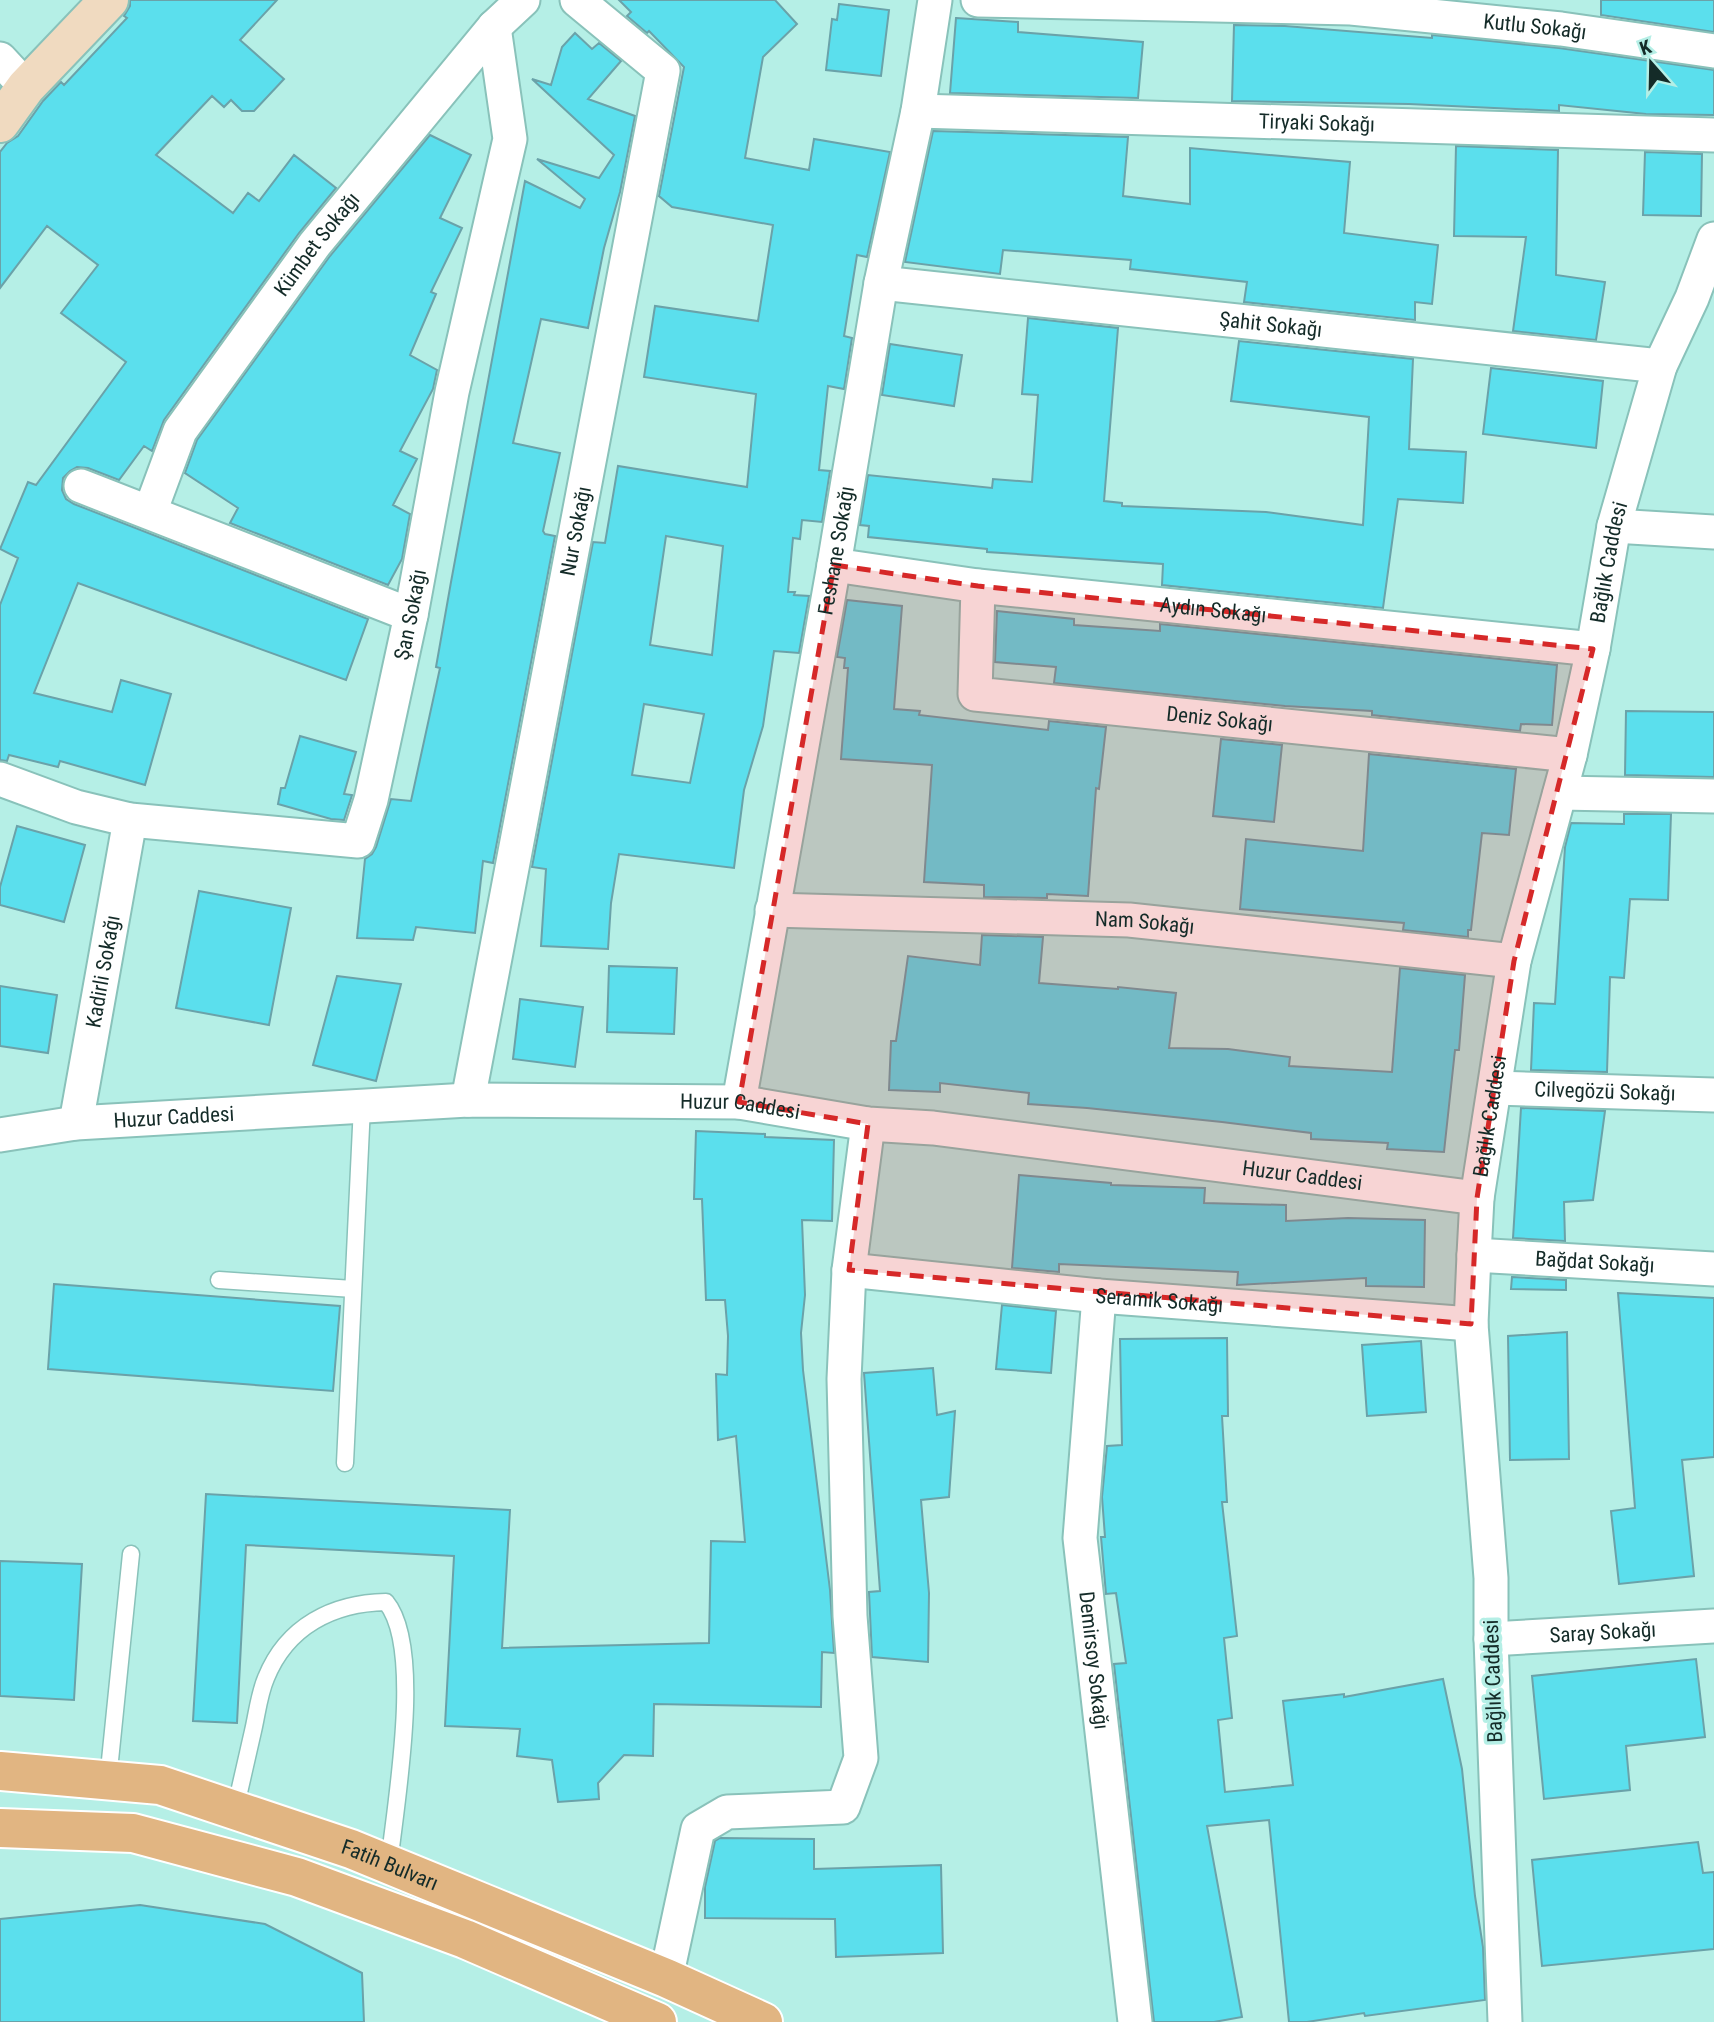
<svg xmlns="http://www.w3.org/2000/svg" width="1714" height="2022" font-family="'Roboto Condensed',sans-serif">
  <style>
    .building { fill: #5bdfed; stroke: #6aa2a9; stroke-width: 2; fill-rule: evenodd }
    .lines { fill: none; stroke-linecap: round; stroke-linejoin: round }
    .lane-casing { stroke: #89c2ba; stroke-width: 19 }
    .street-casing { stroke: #89c2ba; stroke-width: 37 }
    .secondary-casing { stroke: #89c2ba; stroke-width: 42 }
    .primary-casing { stroke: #fff; stroke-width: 42 }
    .lane { stroke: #fff; stroke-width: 16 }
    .street { stroke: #fff; stroke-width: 33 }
    .secondary { stroke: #f0dac0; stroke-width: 38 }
    .primary { stroke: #e1b582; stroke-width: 38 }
    .marked { fill: #d62828; fill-opacity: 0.2; stroke: #d62828; stroke-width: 5; stroke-dasharray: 14 9; stroke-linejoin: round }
    .labels { text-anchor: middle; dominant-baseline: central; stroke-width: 7; stroke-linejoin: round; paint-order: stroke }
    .street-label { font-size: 21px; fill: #142b28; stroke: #b5efe6 }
  </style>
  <rect width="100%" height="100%" fill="#b5efe6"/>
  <path class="building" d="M130,0H277L240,40L284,79L254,111H242L231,100L224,107L212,96L156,155L233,213L248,193L259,201L294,155L336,188L299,233L164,420L152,451L144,446L119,480L88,468L77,467L70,471L63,478L62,490L66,499L74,504L368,619L346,680L78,583L34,693L112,712L121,680L171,694L145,785L60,761L58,767L9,755L7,761L0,760V605L18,558L0,549L28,482L36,485L126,362L61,313L98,265L47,226L0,288V152L7,143L18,136L43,101L61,82L64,85L127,18L124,16L130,6Z
    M619,0H775L797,24L763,57L745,158L809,170L814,139L890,152L867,257L857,255L844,336L852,338L844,389L828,386L819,470L830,471L822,522L802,520L800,539L793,538L788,592H795L794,595L809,596L799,653L774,651L763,726L744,790L734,868L619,854L611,903L608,949L541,946L546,869L532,867L593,542L605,543L618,466L747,487L756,394L644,377L655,306L758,321L773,225L672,207L659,196L684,67L649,31L647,33L627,16L631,12ZM666,536L723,546L712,655L650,645ZM644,704L704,714L690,783L632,775Z
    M1601,0H1714V32L1601,15Z
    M839,4L889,10L881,76L826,70L832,19L837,20Z
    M956,18L1018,22V32L1143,42L1138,98L950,93Z
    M1234,25L1285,26L1432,38V35L1559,48L1714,70V115L1646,114L1559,105V111L1409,104L1232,101Z
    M575,33L592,49L599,43L621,61L588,99L635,116L620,192L604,248L588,328L541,319L513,443L560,453L543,531L545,534L555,536L493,863L483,861L475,933L416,927L413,940L357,938L365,859L372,854L376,847L391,799L411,801L440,668L436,667L451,582L525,181L580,208L585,199L537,159L599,178L614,155L532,79L551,85L562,47Z
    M933,131L1128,137L1123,196L1190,204V148L1350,162L1344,233L1438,245L1432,304L1415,302V320L1244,302L1247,282L1130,269L1131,260L1003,250L1000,274L905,262Z
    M430,135L471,155L440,218L462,228L431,292L436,294L410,355L437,370L433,389L400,451L417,459L393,505L410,514L402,559L388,585L230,523L238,508L185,473L197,440L330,256Z
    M1456,146L1558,150L1556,275L1605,282L1596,340L1513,331L1526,237L1454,236Z
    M1645,152L1702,154L1701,216L1643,215Z
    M1028,318L1118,328L1104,501L1122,503V506L1266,512L1363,525L1369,417L1231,401L1239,341L1413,359L1409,449L1466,452L1463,503L1398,499L1383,608L1162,585L1163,564L987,552V549L868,537L869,526L860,525L868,475L992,488L993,479L1032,482L1038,395L1022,394Z
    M890,344L962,355L954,406L882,395Z
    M1491,368L1603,381L1596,448L1483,434Z
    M847,600L902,606L894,709L920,711L919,715L1048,730L1049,721L1106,727L1099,789L1096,788L1088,896L1047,894V898L984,897V885L924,882L932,765L841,759L848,668H844L845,658L837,657Z
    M997,611L1074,619V625L1160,631V624L1557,665L1552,725L1521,724L1520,731L1372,715V711L1285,706L1054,683L1056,667L995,662Z
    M1626,711L1714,712V777L1625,775Z
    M300,736L356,752L344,794L352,795L344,820L331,819L278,804L281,788H285Z
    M1221,739L1282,745L1274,822L1213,816Z
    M1369,754L1516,769L1509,835L1482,833L1471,930H1468V937L1403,930L1404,923L1240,909L1246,839L1363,851Z
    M1624,814H1671L1668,900L1630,899L1624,978L1610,977L1607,1072L1531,1070L1534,1003L1555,1004L1565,847L1571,823L1624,824Z
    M17,826L85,845L64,922L0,905V887Z
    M199,891L291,908L269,1025L176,1008Z
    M982,935L1043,937L1039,983L1118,989V987L1176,993L1169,1048L1228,1049L1290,1057L1289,1066L1392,1072L1400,968L1465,975L1459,1050H1455L1444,1152L1387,1149L1388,1143L1311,1139V1133L1222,1122L1087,1108L1028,1104L1029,1093L940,1083V1092L889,1090L891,1041H896L908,956L980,965Z
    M609,966L677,968L674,1034L607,1032Z
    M337,976L401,984L376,1081L313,1065Z
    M0,986L57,995L48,1053L0,1046Z
    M520,999L583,1007L575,1067L513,1059Z
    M1521,1108L1605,1111L1593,1200L1564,1202L1565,1241L1513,1238Z
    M696,1131L765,1134V1137L834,1140L832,1221L802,1220L805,1295L801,1333L803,1370L830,1590L834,1653L822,1652L821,1707L654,1704L653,1756L624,1755L598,1783L599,1799L558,1802L552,1760L517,1756L520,1729L445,1726L454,1556L246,1545L237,1723L193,1721L206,1494L510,1510L502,1648L709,1643L711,1541L745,1542L736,1436L718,1440L716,1374L727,1375L728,1336L725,1300H706L702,1199H694Z
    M1019,1175L1111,1183V1185L1205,1188L1204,1203L1286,1205V1221L1348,1218L1425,1220L1424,1287L1366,1286V1278L1237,1285L1238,1272L1059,1264V1272L1012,1268Z
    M1512,1277L1566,1280V1290L1511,1289Z
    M54,1284L340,1306L333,1391L48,1369Z
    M1618,1293L1714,1298V1457L1682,1460L1694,1576L1619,1584L1611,1511L1635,1508Z
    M1002,1305L1056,1311L1051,1373L996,1369Z
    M1567,1332L1569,1459L1510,1460L1508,1336Z
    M1227,1338L1228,1416H1222L1227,1502H1222L1237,1636L1224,1638L1232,1718L1218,1720L1225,1792L1293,1785L1283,1701L1344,1694V1697L1443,1679L1462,1769L1475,1896L1483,1947L1485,2000L1365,2016L1364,2013L1307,2022H1289L1269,1820L1207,1826L1242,2017L1214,2022H1154L1114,1664L1126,1663L1116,1593L1106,1594L1101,1537H1105L1102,1497L1107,1446L1122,1445L1120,1339Z
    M1421,1341L1426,1412L1367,1416L1362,1345Z
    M933,1368L937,1415L955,1411L949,1497L921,1500L929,1593L928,1662L872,1657L869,1592L880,1591L864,1373Z
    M0,1561L82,1564L74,1700L0,1696Z
    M1696,1659L1705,1737L1626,1746L1630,1790L1544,1799L1532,1676Z
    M720,1838L814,1839V1869L941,1865L943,1953L836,1957L835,1919L705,1918V1887L715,1841Z
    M1698,1842L1703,1873L1714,1872V1949L1542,1966L1532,1860Z
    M140,1905L265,1924L362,1973L364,2022H0V1919Z"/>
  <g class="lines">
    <defs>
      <path id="lane" d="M219,1280L353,1289
        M345,1463L362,1106
        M108,1780L131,1554
        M235,1810C241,1784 247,1757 253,1731C257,1714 259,1694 266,1678C287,1626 333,1603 386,1602C424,1648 395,1805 389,1865"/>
      <g id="street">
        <path id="s1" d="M978,0L1351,8L1561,29L1714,51"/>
        <path d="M0,59L26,87"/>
        <path id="s2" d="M918,111L1714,135"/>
        <path id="s3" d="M881,283L1660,366"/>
        <path d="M81,486L411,615"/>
        <path id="s4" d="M150,512L180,431L315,244L494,27L523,0"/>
        <path d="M1614,526L1714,532"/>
        <path id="s5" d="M834,565L978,586L1593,649"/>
        <path id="s6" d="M978,586L975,694L1570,755"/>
        <path id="s7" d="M0,779L76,807L130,820L358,841L371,800L411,615L452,392L510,139L494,27"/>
        <path d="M1560,793L1714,796"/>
        <path id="s8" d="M772,910L1129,920L1514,961"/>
        <path id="s9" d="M1495,1088L1714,1095"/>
        <path id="s10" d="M468,1100L663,71L577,0"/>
        <path id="s11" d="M739,1102L834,565L881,283L918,111L935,0"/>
        <path id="s12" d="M76,1123L130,820"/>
        <path id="s13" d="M0,1135L76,1123L468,1100L739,1102L868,1124L933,1128L1477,1198"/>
        <path id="s14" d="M1474,1255L1714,1269"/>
        <path id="s15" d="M849,1270L1099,1296L1471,1324"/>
        <path id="s16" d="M1099,1296L1080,1538L1135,2022"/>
        <path id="s17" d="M1491,1639L1714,1626"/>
        <path d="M666,1978L698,1829L727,1812L843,1807L861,1758L850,1616L844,1379L849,1270L868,1124"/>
        <path id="s18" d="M1505,2022L1491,1639V1578L1471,1324L1474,1255L1477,1198L1514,961L1570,755L1593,649L1614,526L1660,366L1692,298L1714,239"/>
      </g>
      <path id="secondary" d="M0,123L26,87L109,0"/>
      <g id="primary">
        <path id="s19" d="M0,1771L160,1785L351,1849L666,1978L763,2022"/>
        <path d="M0,1828L133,1833L297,1877L465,1939L657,2022"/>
      </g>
    </defs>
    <use href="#lane" class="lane-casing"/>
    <use href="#street" class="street-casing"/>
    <use href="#secondary" class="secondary-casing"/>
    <use href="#primary" class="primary-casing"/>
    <use href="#lane" class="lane"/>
    <use href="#street" class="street"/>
    <use href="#secondary" class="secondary"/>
    <use href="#primary" class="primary"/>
  </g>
  <path class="marked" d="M834,565L978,586L1593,649L1514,961L1477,1198L1471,1324L849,1270L868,1124L739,1102Z"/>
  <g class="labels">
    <g class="street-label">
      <text stroke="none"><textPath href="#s1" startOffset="558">Kutlu Sokağı</textPath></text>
      <text stroke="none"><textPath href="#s2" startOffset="399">Tiryaki Sokağı</textPath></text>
      <text stroke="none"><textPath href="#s4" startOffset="318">Kümbet Sokağı</textPath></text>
      <text stroke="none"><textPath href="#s3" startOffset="392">Şahit Sokağı</textPath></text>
      <text stroke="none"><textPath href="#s10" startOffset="579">Nur Sokağı</textPath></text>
      <text stroke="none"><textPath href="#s11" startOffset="560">Feshane Sokağı</textPath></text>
      <text stroke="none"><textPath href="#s18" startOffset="1475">Bağlık Caddesi</textPath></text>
      <text stroke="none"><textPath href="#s5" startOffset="382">Aydın Sokağı</textPath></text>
      <text stroke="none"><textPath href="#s7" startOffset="598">Şan Sokağı</textPath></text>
      <text stroke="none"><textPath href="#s6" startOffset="354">Deniz Sokağı</textPath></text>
      <text stroke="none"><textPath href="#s8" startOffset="373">Nam Sokağı</textPath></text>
      <text stroke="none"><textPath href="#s12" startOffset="154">Kadirli Sokağı</textPath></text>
      <text stroke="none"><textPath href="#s9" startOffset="110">Cilvegözü Sokağı</textPath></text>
      <text stroke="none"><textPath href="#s13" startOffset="742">Huzur Caddesi</textPath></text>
      <text stroke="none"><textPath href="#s18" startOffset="908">Bağlık Caddesi</textPath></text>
      <text stroke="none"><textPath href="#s13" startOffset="175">Huzur Caddesi</textPath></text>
      <text stroke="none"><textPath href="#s13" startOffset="1309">Huzur Caddesi</textPath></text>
      <text stroke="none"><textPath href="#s14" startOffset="121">Bağdat Sokağı</textPath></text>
      <text stroke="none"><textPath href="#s15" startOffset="312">Seramik Sokağı</textPath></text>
      <text stroke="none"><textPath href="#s17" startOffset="112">Saray Sokağı</textPath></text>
      <text stroke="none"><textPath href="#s16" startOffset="366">Demirsoy Sokağı</textPath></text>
      <text transform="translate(1493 1681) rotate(-92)">Bağlık Caddesi</text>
      <text stroke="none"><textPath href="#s19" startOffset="404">Fatih Bulvarı</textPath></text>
    </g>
  </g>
  <g transform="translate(1651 63) rotate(340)" stroke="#b5efe6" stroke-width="5" paint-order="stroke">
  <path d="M0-5L12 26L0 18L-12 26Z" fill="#142b28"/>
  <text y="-10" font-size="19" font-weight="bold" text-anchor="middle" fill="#142b28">K</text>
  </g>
</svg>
